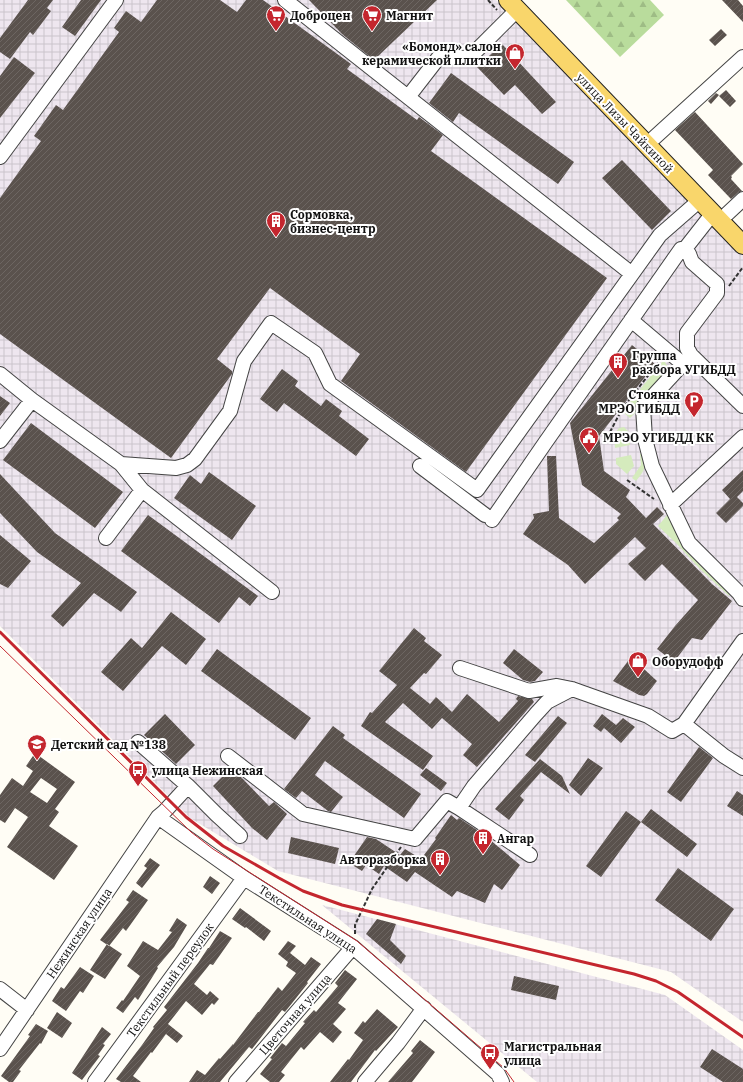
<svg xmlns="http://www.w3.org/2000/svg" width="743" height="1082" font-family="'IBM Plex Serif',serif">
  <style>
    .industrial { fill: url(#industrial-grid) }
    .grass { fill: #d5ebbd }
    .forest { fill: url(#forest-firs) }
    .building { fill: url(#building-hatch); fill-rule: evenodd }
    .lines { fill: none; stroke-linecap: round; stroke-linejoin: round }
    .minor-casing { stroke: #444; stroke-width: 16 }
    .major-casing { stroke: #222; stroke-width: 20 }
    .path { stroke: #333; stroke-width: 2; stroke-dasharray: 4 2; stroke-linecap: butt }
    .minor { stroke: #fff; stroke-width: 14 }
    .major { stroke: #f9d66b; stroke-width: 18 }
    .tram { stroke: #c4262e; stroke-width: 1 }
    .rail { stroke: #c4262e; stroke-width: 3 }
    .labels { text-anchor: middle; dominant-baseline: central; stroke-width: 4; stroke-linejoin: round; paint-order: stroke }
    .poi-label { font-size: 12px; font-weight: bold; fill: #111; stroke: #fff; text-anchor: start }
    .street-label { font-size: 12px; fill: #111; stroke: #fff }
  </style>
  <defs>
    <pattern id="industrial-grid" width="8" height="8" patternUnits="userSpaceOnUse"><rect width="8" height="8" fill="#eee6ef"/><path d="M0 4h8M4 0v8" fill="none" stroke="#cbc4cc"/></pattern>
    <pattern id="forest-firs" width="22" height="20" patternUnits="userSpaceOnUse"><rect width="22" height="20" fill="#b9dc9c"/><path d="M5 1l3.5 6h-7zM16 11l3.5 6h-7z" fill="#9ebc85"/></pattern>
    <pattern id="building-hatch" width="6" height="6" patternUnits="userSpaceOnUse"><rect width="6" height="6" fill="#5a524d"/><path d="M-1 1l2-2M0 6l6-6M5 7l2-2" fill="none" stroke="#6d6662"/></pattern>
  </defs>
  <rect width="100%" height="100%" fill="#fffdf5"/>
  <path class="industrial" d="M0,0H496L743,253V1022L671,972L278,871L190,818L0,626Z
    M322,905L665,995L743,1050V1082H537Z"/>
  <path class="grass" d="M662,362H665L669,369L637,411L630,418L624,413L626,407Z
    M624,427L629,432L630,445L615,448L614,434L619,428Z
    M643,452C646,467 646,469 636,481L632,478L641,465L640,454Z
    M631,455L634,466L627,474L616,464V458Z
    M668,514L732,590L729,596L699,568L675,542L658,526Z"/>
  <path class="forest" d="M566,0H650L664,15L620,57Z"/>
  <path class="building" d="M28,0H53L47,8L51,11L33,35L30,32L10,59L0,52V38Z
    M81,0H101L75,36L62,27Z
    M157,0H220L237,12L246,0H263L351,64L347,69L417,120L419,117L443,135L431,151L607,278L466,472L341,381L360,354L270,288L217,359L232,371V374L171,458L0,334V198L41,141L34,136L56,105L63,110L119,32L114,28L126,11L141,22Z
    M309,0H437L374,60L342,34Z
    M722,0H738L743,6V22Z
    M721,29L727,35L715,46L709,40Z
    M502,44L556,102L542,114L515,85L504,95L477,67Z
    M14,57L35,73L0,118V76Z
    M451,73L574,162L558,184L459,113L453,122L429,103Z
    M726,90L736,101L730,107L719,96Z
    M716,93L719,95L711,104L708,101Z
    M695,112L743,164L731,176L732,177L731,179L742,191L738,193L731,199L708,175L713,170L675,130Z
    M622,160L671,211L652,230L602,178Z
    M632,345L655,364L599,436L604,471L630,490L626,497L646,518L657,507L664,514L653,524L712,584L732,601L702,640L692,638L674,662L657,649L675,626L698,600L662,564L645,581L628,564L646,548L635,537L585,584L568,565L523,534L534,518L533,514L549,511L547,456H556L559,518L594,543L619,520L617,518L621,514L582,485L570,423Z
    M282,369L298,381L295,386L321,406L326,399L342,411L339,416L369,439L356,456L284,403L277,412L260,399Z
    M0,396L10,403L0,416Z
    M31,423L123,492L95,528L3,460Z
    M743,470V491L737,497L743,503V506L726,523L716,513L730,499L722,490Z
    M209,472L256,506L232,540L174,498L190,475L201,484Z
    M0,474L55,533L137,592L121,612L94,593L63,627L51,616L81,583L37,552L0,513Z
    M148,515L258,596L250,606L239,597L219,623L121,551Z
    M0,535L31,561L8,588L0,584Z
    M171,612L206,639L186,665L162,646L123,691L101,672L131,638L142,648Z
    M414,628L426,638L424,641L442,655L426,674L424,673L410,688L430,704L436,697L452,712L467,694L499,722L518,701L516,699L518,696L532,699L534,702L477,767L463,755L472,744L442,718L432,729L403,703L385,722L433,756L423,770L361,726L370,712L372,713L397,685L379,671Z
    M217,649L311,718L295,740L201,671Z
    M514,649L543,672L535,681L530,682L523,680L503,663Z
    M631,657L657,681L647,694L644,696L639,695L613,681Z
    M165,714L195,745L176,764L144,735Z
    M602,714L616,725L623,718L635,727L621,743L604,728L601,732L593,726Z
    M558,716L567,723L535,762L525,755Z
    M333,726L345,735L343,738L421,794L404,818L325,761L315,775L343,797L331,812L328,811L302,791L296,798L284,789Z
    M699,747L713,758L681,802L667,792Z
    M35,753L75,782L55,809L59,812L49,826L78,846L54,880L7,847L28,817L15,808L5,823L0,820V795L12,778L23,786L33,771L26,766ZM41,778L57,789L47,803L30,792Z
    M588,758L603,768L581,796L569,785Z
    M540,759L562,776L570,794L541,772L520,796L524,800L509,820L495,809Z
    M426,768L447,783L441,791L420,775Z
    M230,769L240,776L269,806L274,802L287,814L267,840L252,828L213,786Z
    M737,791L743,795V816L727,806Z
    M651,809L697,844L687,857L641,822Z
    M626,811L641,822L601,877L586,866Z
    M451,815L457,820L459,818L483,834L520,865L502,890L494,884L485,903L457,891L452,897L415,872L407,882L384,866L379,874L366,865L362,871L349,863L367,837L376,839L400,855L405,849L421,859L436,839L435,838Z
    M291,837L339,848L335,864L288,853Z
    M150,858L160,865L142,888L136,883L147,868L144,866Z
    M678,868L734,909L711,941L655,900Z
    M210,876L220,883L212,894L203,887Z
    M133,890L148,900L126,931L123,928L109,946L100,940L129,902L126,900Z
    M240,908L271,931L264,941L246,927L245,928L232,919Z
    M177,918L187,925L174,947L157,967L158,968L138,1000L135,997L123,1013L116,1008L122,1000L123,1001L140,976L127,966L143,941L158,950L172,932L169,931Z
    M377,919L396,924L390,940L406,956L401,964L366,934Z
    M220,931L232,938L213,965L210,964L194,984L207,995L210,991L219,999L214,1005L212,1003L202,1015L186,1001L168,1024L183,1036L177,1043L166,1034L152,1053L151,1052L133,1076L141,1082H121L116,1079L142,1045L154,1028L153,1027L167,1010L164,1007L198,963L208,948H209Z
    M288,941L296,946L290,953L305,965L311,957L321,964L307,982L308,983L285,1012L282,1010L252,1049L249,1047L220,1082H189L197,1070L205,1075L219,1058L220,1059L233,1044V1045L258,1012H259L278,987L282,991L296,973L286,966L288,962L278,954Z
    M107,944L122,954L105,979L90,970Z
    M80,967L94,976L83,993L80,991L66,1011L52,1001L61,987L64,989Z
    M345,970L357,979L338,1003L346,1009L333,1024L342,1032L333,1043L320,1032L304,1050L301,1047L281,1072L285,1075L279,1082H270L260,1074L272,1059L270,1058L282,1043L286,1046L305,1023L303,1022L314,1010L316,1012L338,986L335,983Z
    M514,976L559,986L556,1000L511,990Z
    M377,1009L398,1027L376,1051L375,1050L351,1082H330L348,1059L349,1060L363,1040L354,1033L363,1021L365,1023Z
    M57,1012L72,1023L62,1038L47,1028Z
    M36,1024L48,1031L41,1044L40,1043L19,1070L21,1071L13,1082H9L1,1076L30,1036L28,1035Z
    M102,1027L111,1034L103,1044L105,1045L98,1055L100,1056L82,1080L72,1073Z
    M420,1040L435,1052L412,1082H388L413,1053L411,1051Z
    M712,1049L743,1069V1082H723L700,1067Z"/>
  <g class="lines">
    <defs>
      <path id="minor" d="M285,0L632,274
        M408,97L439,57L469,58L517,10
        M654,138L743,57
        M0,157L116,0
        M727,214L743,199
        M684,250L689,254L692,262L717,284V293L687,333V348L691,355
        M631,320L683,364
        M0,374L32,400L121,464L176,468L187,465L195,459L230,411L244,361L271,323L315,353L330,384L477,490L660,235L700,200
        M743,406L691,355L643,407L645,439L652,466L689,543L739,593L743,599
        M0,441L32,400
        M121,464L142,490L272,592
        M420,466L485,515
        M670,505L743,437
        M492,520L545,443L681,249L684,250L713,213
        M106,538L142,490
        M460,668L529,691L557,686L572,689L648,716L672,731L684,724L743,641
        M684,724L724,756L743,768
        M138,742L188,786L216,814L240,836
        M228,756L303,814L415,839L447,801L459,808L474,786L536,714L547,702L572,689
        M459,808L530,855
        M158,817L244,878L353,947L498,1074L502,1082
        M0,989L27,1010
        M0,1049L158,817L164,812L188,786
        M95,1082L244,878
        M236,1082L353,947
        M365,1082L398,1043L424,1008"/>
      <path id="major" d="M508,0L743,245"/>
    </defs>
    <use href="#minor" class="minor-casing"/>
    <use href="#major" class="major-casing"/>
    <path class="path" d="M488,0L497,10
      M729,286L743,267
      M610,432L622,409L661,359
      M627,480L654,499
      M355,934V925L372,889L401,847"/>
    <use href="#minor" class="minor"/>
    <use href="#major" class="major"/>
    <path class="tram" d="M0,646L191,832L213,849L357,941L504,1068L514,1082"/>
    <path class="rail" d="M0,632L186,817L223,846L279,878L303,891L342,905L634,974L656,981L678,992L743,1037"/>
  </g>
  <defs>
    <symbol id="supermarket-pin" viewBox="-11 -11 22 30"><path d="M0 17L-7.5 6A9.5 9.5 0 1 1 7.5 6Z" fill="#c4262e" stroke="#fff"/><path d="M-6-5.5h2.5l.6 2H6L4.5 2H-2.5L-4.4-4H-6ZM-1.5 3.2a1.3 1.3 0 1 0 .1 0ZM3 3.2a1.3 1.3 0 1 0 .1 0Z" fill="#fff"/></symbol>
    <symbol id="shop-pin" viewBox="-11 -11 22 30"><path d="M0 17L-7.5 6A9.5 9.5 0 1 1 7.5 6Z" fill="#c4262e" stroke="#fff"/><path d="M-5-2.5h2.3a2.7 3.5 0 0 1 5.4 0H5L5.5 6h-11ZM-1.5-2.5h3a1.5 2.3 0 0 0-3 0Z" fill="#fff"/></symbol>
    <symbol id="building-pin" viewBox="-11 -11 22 30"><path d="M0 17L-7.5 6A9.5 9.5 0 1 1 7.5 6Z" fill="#c4262e" stroke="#fff"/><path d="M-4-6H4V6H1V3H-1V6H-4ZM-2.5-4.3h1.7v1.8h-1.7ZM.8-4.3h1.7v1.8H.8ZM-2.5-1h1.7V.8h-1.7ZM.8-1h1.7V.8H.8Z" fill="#fff"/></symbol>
    <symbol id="parking-pin" viewBox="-11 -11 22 30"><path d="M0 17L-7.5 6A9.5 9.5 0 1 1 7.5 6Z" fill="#c4262e" stroke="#fff"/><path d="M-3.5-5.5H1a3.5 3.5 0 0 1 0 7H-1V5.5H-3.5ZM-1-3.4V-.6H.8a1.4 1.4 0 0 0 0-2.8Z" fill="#fff"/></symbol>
    <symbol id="civic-pin" viewBox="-11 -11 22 30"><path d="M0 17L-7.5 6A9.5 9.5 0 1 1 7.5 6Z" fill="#c4262e" stroke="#fff"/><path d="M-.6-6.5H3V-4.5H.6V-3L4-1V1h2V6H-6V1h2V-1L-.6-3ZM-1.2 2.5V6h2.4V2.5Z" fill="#fff"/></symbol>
    <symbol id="school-pin" viewBox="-11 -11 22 30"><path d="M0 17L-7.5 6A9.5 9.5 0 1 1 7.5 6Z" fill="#c4262e" stroke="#fff"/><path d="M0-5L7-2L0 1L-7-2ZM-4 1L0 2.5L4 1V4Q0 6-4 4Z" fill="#fff"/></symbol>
    <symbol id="bus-pin" viewBox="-11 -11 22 30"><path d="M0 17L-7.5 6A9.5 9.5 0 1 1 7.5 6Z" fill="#c4262e" stroke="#fff"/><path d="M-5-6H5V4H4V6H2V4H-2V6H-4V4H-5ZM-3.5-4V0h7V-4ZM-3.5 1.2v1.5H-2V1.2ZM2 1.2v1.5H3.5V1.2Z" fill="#fff"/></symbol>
  </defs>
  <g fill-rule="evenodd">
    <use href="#supermarket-pin" x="265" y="4" width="22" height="30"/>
    <use href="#supermarket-pin" x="361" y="4" width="22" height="30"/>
    <use href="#shop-pin" x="504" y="42" width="22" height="30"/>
    <use href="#building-pin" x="265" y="210" width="22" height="30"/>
    <use href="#building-pin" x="607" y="351" width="22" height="30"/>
    <use href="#parking-pin" x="683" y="390" width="22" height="30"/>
    <use href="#civic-pin" x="578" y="426" width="22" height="30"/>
    <use href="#shop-pin" x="627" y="650" width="22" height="30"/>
    <use href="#school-pin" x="26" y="733" width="22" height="30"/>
    <use href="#bus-pin" x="127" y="759" width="22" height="30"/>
    <use href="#building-pin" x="472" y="827" width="22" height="30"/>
    <use href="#building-pin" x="429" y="848" width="22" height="30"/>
    <use href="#bus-pin" x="479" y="1042" width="22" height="30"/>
  </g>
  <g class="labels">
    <g class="poi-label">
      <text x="290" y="15">Доброцен</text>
      <text x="386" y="15">Магнит</text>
      <text x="501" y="46" text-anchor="end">«Бомонд» салон<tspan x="501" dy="14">керамической плитки</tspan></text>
      <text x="290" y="214">Сормовка,<tspan x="290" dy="14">бизнес-центр</tspan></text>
      <text x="632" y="355">Группа<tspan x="632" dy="14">разбора УГИБДД</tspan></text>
      <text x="680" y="394" text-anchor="end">Стоянка<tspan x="680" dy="14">МРЭО ГИБДД</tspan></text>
      <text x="603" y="437">МРЭО УГИБДД КК</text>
      <text x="652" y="661">Оборудофф</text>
      <text x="51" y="744">Детский сад №138</text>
      <text x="152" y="770">улица Нежинская</text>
      <text x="497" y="838">Ангар</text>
      <text x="426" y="859" text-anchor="end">Авторазборка</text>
      <text x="504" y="1046">Магистральная<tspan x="504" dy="14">улица</tspan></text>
    </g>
    <g class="street-label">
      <text transform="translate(625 123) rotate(46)">улица Лизы Чайкиной</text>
      <text transform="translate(308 919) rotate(33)">Текстильная улица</text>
      <text transform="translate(79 933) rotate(-56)">Нежинская улица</text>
      <text transform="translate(170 980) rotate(-54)">Текстильный переулок</text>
      <text transform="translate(295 1014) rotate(-49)">Цветочная улица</text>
    </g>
  </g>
</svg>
